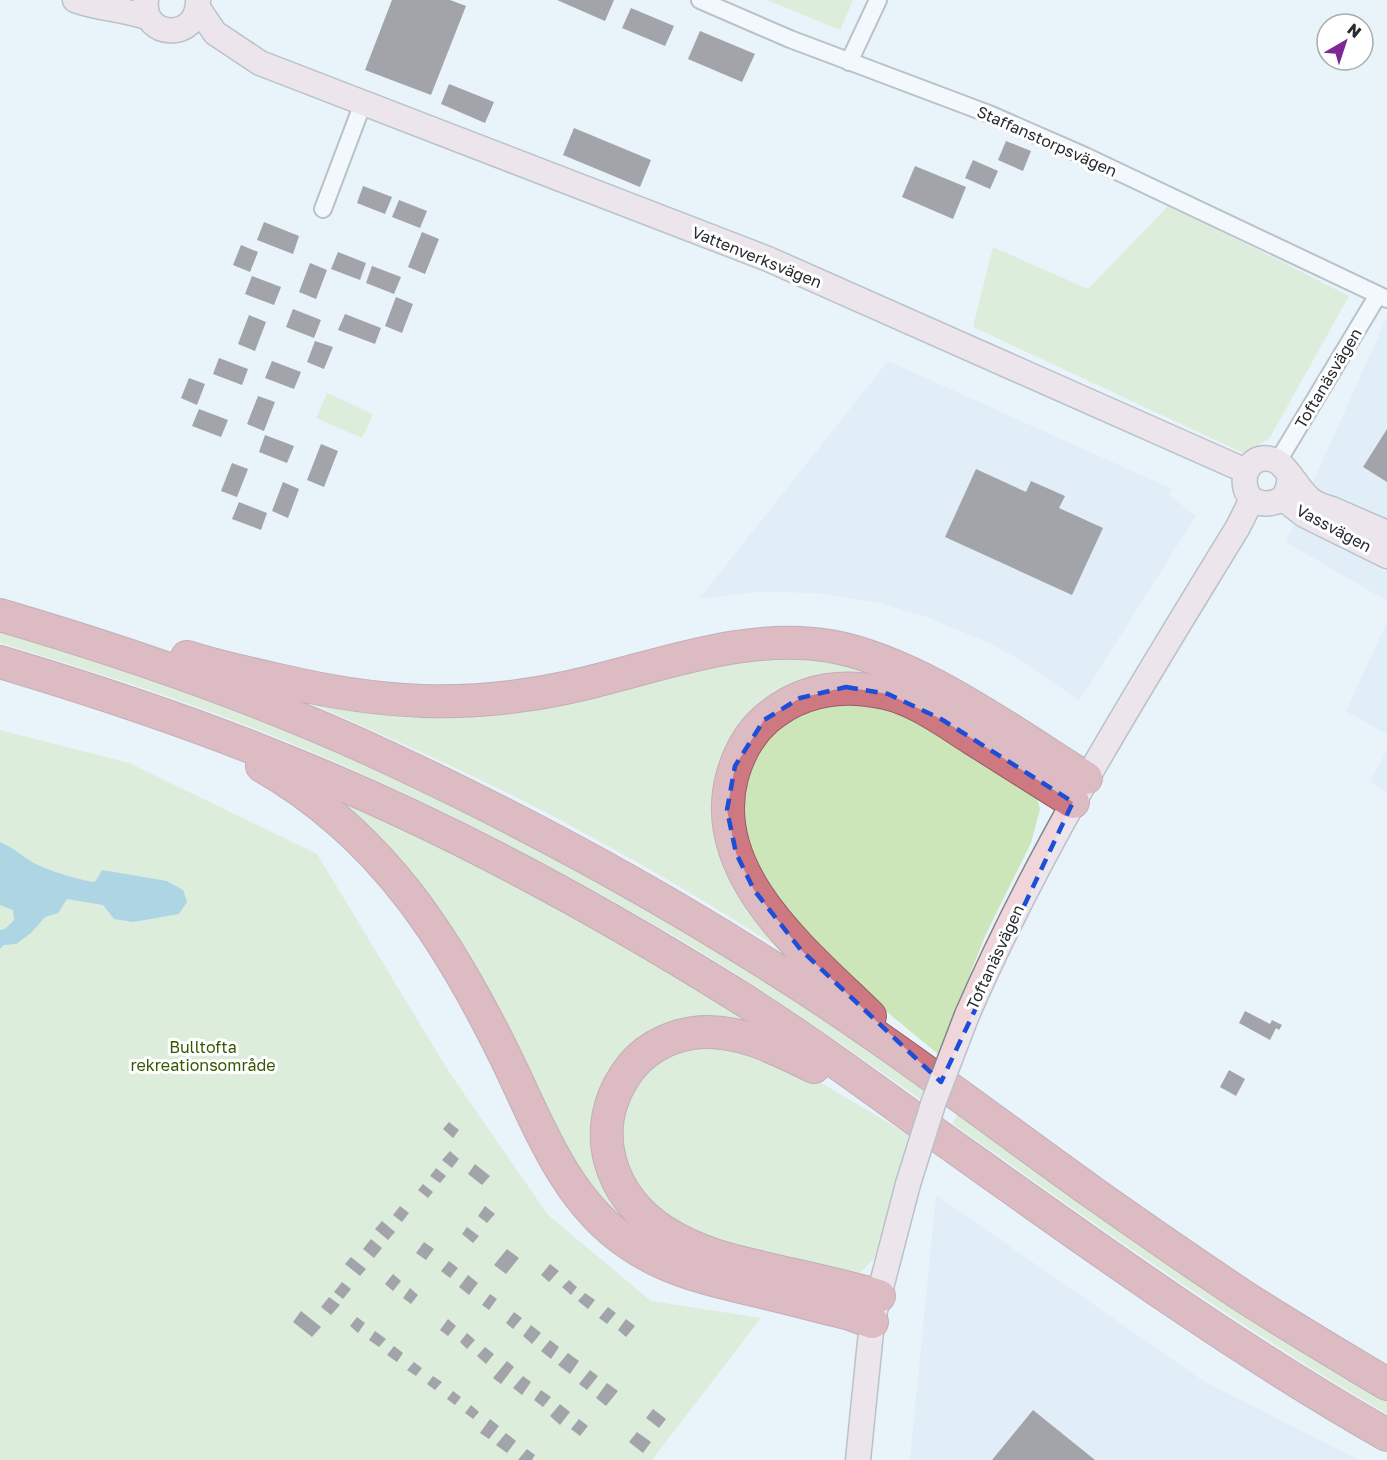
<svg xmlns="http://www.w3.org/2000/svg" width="1387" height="1460" font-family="'Golos Text',sans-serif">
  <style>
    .built { fill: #d8e8f5 }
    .green { fill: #cde6b9 }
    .water { fill: #65b1cb }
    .building { fill: #4d454a }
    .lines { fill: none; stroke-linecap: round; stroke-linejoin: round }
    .street-casing { stroke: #7f888e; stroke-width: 20 }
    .secondary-casing { stroke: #7f888e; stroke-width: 27 }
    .highway-casing { stroke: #945d65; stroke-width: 34 }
    .street { stroke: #fff; stroke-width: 16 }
    .secondary { stroke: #f0d6da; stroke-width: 24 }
    .highway { stroke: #ce7882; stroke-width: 32 }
    .secondary-bridge-casing { stroke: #7f888e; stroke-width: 27; stroke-linecap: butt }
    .secondary-bridge { stroke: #f0d6da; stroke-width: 24 }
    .marked { fill: none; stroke: #1d4ed8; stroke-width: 4.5; stroke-dasharray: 12 8; stroke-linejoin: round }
    .labels { text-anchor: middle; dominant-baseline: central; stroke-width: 6; stroke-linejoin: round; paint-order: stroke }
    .street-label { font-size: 16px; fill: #292c2f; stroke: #fff }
    .park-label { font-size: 16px; fill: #345801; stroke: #fff }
  </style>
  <rect width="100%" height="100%" fill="#e9f3fa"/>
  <path class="built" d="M1387,317V601L1286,542Z
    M888,361L1172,489L1169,495L1196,516L1079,701L1029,665L991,644L927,617L875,602L816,593L758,592L699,599Z
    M1387,622V734L1346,711Z
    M1387,750V793L1370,782Z
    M936,1195L1205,1382L1359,1460H910Z"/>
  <path class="green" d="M767,0H853L840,30Z
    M1169,205L1349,296L1269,439L1243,453L973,327L993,247L1088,289Z
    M327,393L373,414L362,438L316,418Z
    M0,624L228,700L598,873L927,1083L920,1099C838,1042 756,984 669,933C526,850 377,774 222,716C149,689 74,665 0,643Z
    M794,651L921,687L834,678L719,781L803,963C735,920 666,877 595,839C493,782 385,735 277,689L364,706Z
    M835,698L903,708L1037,797L1040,809L1031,843L986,934L938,1054L864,993L771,894L741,830L746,769L775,726Z
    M0,730L129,763L317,854L449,1072L548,1215L651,1301L761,1318L652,1460H0Z
    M326,787L490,864L805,1053L655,1037L602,1166L729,1276L604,1212L353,823Z
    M720,1042L808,1075L909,1135L874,1259L858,1274L845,1277L752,1254L674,1227L631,1184L616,1132L641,1072L668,1051Z
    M960,1107L1387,1391V1414C1248,1332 1117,1240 986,1147L953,1124Z"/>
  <path class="water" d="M0,842C12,847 21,855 32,862C43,869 82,881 95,882L102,870L167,881L183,890L187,902L179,914L133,922L114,919L103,905L67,899L58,913L45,917L31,933L16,944L4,945L0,949V930L5,929L14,920L13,910L0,905Z"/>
  <path class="building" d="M392,0H450L466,6L431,95L365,70Z
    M557,0H614L605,21Z
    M631,8L674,26L665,46L622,28Z
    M700,31L755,54L742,82L688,59Z
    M449,84L494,102L485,123L441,104Z
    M574,128L651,160L640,187L563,155Z
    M1006,141L1031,151L1023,171L998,160Z
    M973,160L998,171L990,189L965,178Z
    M915,166L966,187L953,219L902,197Z
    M363,186L392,197L385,214L357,203Z
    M399,200L427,211L420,228L392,217Z
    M264,222L299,236L293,254L257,240Z
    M422,232L439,239L425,274L408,267Z
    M241,245L258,252L250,272L233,265Z
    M338,252L366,263L360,280L331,269Z
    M310,263L327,270L316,299L299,292Z
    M372,266L401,277L394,294L366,283Z
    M252,276L281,287L274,305L245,294Z
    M396,297L413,304L402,333L385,326Z
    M293,309L321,320L314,338L286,327Z
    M345,314L381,328L375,344L338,330Z
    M249,315L266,322L255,351L238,344Z
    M315,341L333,347L324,369L307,362Z
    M219,358L248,369L242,385L213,374Z
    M272,361L301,372L294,389L265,378Z
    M189,378L205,384L197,405L181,398Z
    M258,396L275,402L264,431L247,424Z
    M199,409L228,420L221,437L192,426Z
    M1387,429V482L1363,467Z
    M265,435L294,446L287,463L259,452Z
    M321,444L338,451L324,487L307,480Z
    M232,463L248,469L237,497L221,491Z
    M976,469L1026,492L1031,481L1065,496L1059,508L1103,528L1072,595L945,537Z
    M283,482L299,489L288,518L272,511Z
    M239,502L267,513L261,530L232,519Z
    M1245,1011L1270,1024L1272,1020L1282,1025L1279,1030L1276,1028L1270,1040L1239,1023Z
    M1229,1070L1245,1079L1236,1096L1220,1087Z
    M449,1122L459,1130L453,1138L443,1129Z
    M450,1151L459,1159L452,1168L442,1160Z
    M475,1164L490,1176L482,1185L468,1174Z
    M436,1168L446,1176L440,1183L430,1176Z
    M423,1184L433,1192L428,1198L418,1190Z
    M400,1206L409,1213L402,1222L393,1215Z
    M485,1206L495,1214L487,1223L478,1216Z
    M382,1221L395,1232L388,1240L375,1229Z
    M467,1227L479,1236L473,1243L462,1234Z
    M371,1239L382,1248L374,1258L363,1249Z
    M424,1242L434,1249L426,1260L416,1253Z
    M507,1249L519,1258L506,1274L494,1265Z
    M351,1257L366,1269L360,1276L345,1264Z
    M449,1261L458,1268L450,1278L441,1271Z
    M550,1264L559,1271L549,1282L541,1275Z
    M393,1274L401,1281L393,1291L385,1284Z
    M468,1275L478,1283L469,1295L459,1287Z
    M569,1280L577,1287L571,1295L562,1287Z
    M342,1282L351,1289L343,1299L334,1292Z
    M410,1288L418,1295L411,1304L403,1298Z
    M585,1293L595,1300L588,1309L578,1301Z
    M490,1294L497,1299L489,1310L482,1305Z
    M329,1297L340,1305L331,1315L321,1307Z
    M608,1307L616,1313L607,1324L599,1318Z
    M301,1311L321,1327L312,1337L293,1322Z
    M514,1312L522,1318L513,1329L506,1323Z
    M357,1317L365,1323L358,1333L350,1326Z
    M448,1319L456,1326L448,1336L440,1330Z
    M626,1319L635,1326L626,1337L618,1330Z
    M531,1325L541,1333L532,1344L523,1336Z
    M375,1331L386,1339L379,1347L369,1340Z
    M467,1333L475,1340L467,1349L460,1342Z
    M550,1340L559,1347L551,1359L541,1351Z
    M394,1346L403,1353L397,1362L387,1355Z
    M485,1347L494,1354L486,1364L477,1356Z
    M568,1353L579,1361L570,1374L558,1365Z
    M507,1361L514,1367L501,1384L493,1378Z
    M414,1362L422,1368L416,1376L407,1370Z
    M590,1370L598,1376L587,1390L579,1384Z
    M433,1376L442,1382L435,1390L427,1384Z
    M523,1376L531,1382L522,1395L513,1388Z
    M607,1383L618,1391L606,1406L596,1398Z
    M541,1390L551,1397L543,1407L534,1400Z
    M453,1391L461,1397L455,1405L447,1399Z
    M560,1404L570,1412L560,1425L550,1416Z
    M471,1405L479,1412L473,1419L465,1413Z
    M653,1409L666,1419L659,1428L646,1418Z
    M1033,1410L1095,1460H992Z
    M490,1419L499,1426L489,1439L480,1433Z
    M579,1419L588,1426L580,1436L571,1429Z
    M637,1432L651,1442L643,1453L629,1442Z
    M506,1433L516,1441L507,1453L496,1445Z
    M527,1449L535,1455L532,1460H518Z"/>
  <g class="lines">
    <defs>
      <path id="street" d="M700,0L790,39L989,114L1085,156L1387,299
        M849,62L878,0
        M323,209L363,103
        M1278,461L1378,295"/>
      <path id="secondary" d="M75,0C99,9 124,9 149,18
        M146,0C141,39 199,42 198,0
        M198,8L215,33L260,63L768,259L1246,471
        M1290,477L1288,488L1283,499C1233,522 1234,447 1274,460C1286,464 1299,491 1311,500C1316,504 1325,507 1332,509C1350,517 1369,525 1387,533
        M1290,504L1304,515L1387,556
        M967,1015C1041,844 1141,686 1238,527L1252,499
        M858,1460L872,1322L908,1184"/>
      <path id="highway" d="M0,615C133,654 266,700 391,759C519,819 644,886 764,962C877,1032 983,1114 1092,1192C1140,1226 1188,1259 1237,1292C1286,1324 1337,1354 1387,1384
        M187,657C218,667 251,674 283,681C381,704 466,709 565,688C651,670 741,631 830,646C916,661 1012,732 1086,778
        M0,662C97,691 194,723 288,762C443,824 595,907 736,995C806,1039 873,1089 940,1137C1086,1241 1231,1346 1387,1435
        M262,766C382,835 448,939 507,1060C539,1126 565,1200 628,1243C665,1269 706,1279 749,1289C783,1297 817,1306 850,1314L872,1322
        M870,1016C808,955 706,875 732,777C738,755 749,734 766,719C801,689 841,683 885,693C917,700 946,722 973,739C1006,760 1040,781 1073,802
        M814,1067C777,1049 736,1027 693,1033C666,1037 641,1051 626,1074C588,1130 609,1195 663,1231C698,1254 737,1262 777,1271C811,1279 845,1286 879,1296"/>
    </defs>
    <use href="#street" class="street-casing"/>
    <use href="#secondary" class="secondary-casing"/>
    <use href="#highway" class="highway-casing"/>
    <use href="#street" class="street"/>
    <use href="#secondary" class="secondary"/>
    <use href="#highway" class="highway"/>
    <defs>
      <path id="secondary-bridge" d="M908,1184L934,1101L967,1015"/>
    </defs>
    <use href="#secondary-bridge" class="secondary-bridge-casing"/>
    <use href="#secondary-bridge" class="secondary-bridge"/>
  </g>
  <path d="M0 0H1387V1460H0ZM846,687L888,694L941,719L1073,802L941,1082L801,950L754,890L736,853L727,810L735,766L764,720L800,698Z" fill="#e9f3fa" fill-opacity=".55" fill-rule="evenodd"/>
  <path class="marked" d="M846,687L888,694L941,719L1073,802L941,1082L801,950L754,890L736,853L727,810L735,766L764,720L800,698Z"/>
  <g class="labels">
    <g class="street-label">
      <text transform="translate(1047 141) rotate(24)">Staffanstorpsvägen</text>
      <text transform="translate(757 257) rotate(22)">Vattenverksvägen</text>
      <text transform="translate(1328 378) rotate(-59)">Toftanäsvägen</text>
      <text transform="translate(1334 528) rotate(28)">Vassvägen</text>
      <text transform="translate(995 957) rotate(-65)">Toftanäsvägen</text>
    </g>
    <g class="park-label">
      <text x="203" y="1047">Bulltofta<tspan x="203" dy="18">rekreationsområde</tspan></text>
    </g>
  </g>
  <g transform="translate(1345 42) rotate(39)"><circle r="28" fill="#ffffff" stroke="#a9abac" stroke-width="1.5"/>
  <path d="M0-4.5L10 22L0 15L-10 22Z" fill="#7f2794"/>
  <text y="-9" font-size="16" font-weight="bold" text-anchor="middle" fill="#292c2f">N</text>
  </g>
</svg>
